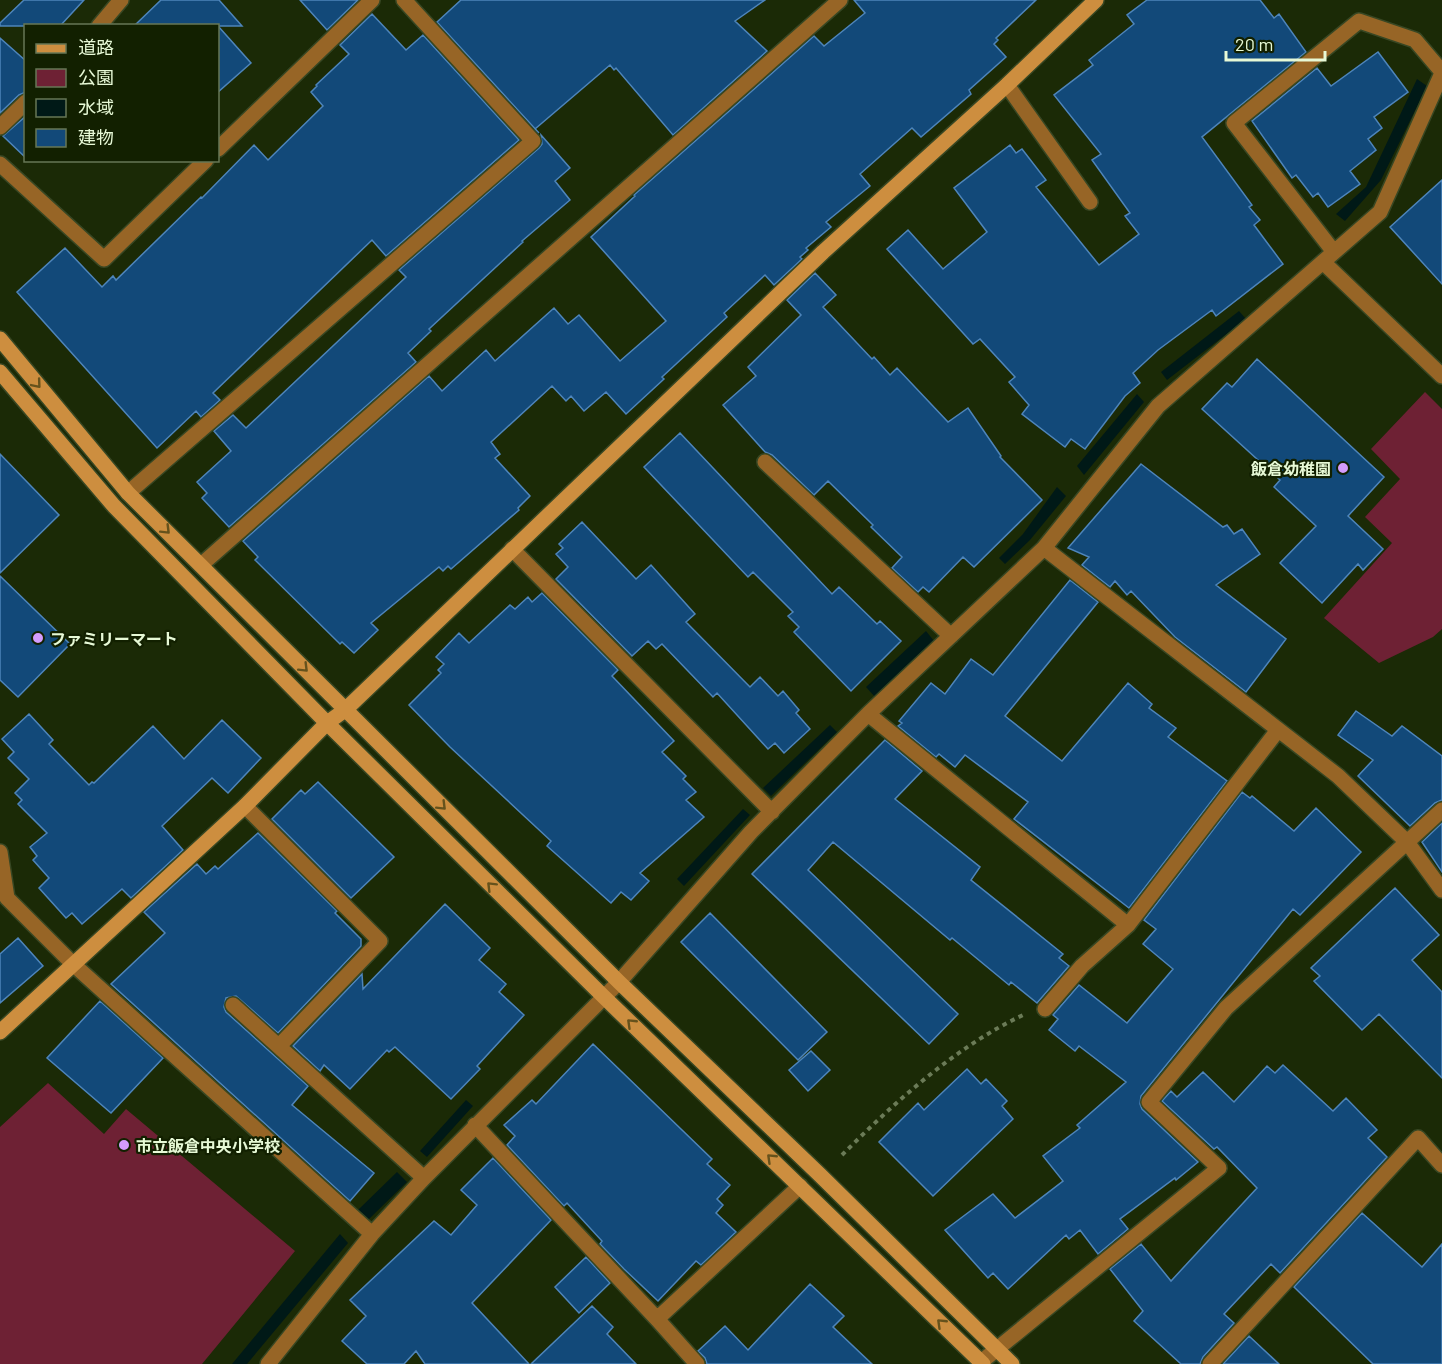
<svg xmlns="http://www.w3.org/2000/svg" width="1442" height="1364" font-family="Barlow,'Noto Sans JP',sans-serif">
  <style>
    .green { fill: #6e2134 }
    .water { fill: #001917 }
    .building { fill: #124979; stroke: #4e85bb; stroke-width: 1.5 }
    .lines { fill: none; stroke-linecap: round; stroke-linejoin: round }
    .street-casing { stroke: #384723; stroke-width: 18 }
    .secondary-casing { stroke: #384723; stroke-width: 18 }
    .path { stroke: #6b7b57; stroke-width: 4; stroke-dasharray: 4.5 4.5; stroke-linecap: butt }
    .street { stroke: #976526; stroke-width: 15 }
    .secondary { stroke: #cd8e3f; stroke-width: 15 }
    .oneway { stroke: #66521c }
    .poi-dot { fill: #d39cfc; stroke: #122000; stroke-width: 2 }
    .labels { text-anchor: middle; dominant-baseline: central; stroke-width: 4.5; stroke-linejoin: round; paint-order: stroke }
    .poi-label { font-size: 16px; font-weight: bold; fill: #e7f9d6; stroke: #122000; text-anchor: start }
  </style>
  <rect width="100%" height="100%" fill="#1b2a06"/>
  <path class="green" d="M1425,392L1442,409V629L1433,637L1379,663L1324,618L1392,543L1365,517L1400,479L1371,449Z
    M48,1083L104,1134L126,1109L295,1251L202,1364H0V1127Z"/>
  <path class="water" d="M1417,79L1427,86L1381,180L1345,221L1336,214L1366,187Z
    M1239,311L1246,319L1167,380L1161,372Z
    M1137,394L1144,402L1084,475L1077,466Z
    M1057,487L1066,496L1030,540L1005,564L999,558L1023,534Z
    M926,631L934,641L875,697L866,687Z
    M830,725L837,732L771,796L763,788Z
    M743,809L750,815L684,886L677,879Z
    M466,1100L473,1106L427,1157L420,1151Z
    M397,1172L407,1182L368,1220L358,1210Z
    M340,1234L348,1243L247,1364H232Z"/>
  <path class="building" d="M24,0H84L60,26H0V23Z
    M161,0H219L242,26H134Z
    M300,0H358L327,30Z
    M461,0H765L735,21L767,51L673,135L616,68L614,70L610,65L535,129L539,133L437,22Z
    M854,0H1036L996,38L998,40L994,44L1006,57L969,90L971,94L921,137L912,128L860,174L870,186L826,222L831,227L806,248L808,250L800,257L802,259L774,285L765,275L724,313L727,317L662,377L664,379L626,414L606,392L584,411L571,396L566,401L552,386L491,442L500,454L495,458L530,496L518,508L519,510L451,569L448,566L443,571L439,567L371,623L378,630L354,653L342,642L340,644L255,560L258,557L243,541L429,376L442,391L486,350L495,361L554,308L568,324L579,315L620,361L666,321L591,237L635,196L634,195L814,36L824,46L865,13Z
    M1147,0H1260L1274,18L1279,14L1306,52L1202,137L1252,205L1249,207L1260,220L1254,225L1283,264L1216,316L1212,310L1158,350L1133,373L1140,383L1125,396L1085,449L1071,439L1065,447L1022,414L1029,405L1009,382L1015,377L980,339L973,344L887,249L908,230L943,269L987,232L954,188L1010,145L1016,153L1022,149L1046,180L1036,187L1099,265L1139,234L1125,216L1130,213L1092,160L1101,154L1054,95L1093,65L1089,60L1134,24L1127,15Z
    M372,14L406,50L423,35L519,140L386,256L372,240L213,393L220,400L201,417L196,411L157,448L17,292L65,248L102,287L113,276L116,280L201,197L202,198L254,145L268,160L323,106L311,92L317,86L316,85L349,54L340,45Z
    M218,26L251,63L218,92Z
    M0,38L26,61V92L19,95L0,113Z
    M1378,52L1408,92L1374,117L1382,128L1368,139L1376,150L1350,171L1360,184L1328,207L1318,193L1313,197L1296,175L1292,178L1252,121L1317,68L1331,86Z
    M26,116V158L3,136Z
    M541,135L570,168L555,181L570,200L522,241L523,242L429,329L431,331L408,353L416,362L229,527L202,498L207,493L197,482L231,451L214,431L233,415L246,428L406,277L399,270L539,148L542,144Z
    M1442,180V284L1390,227Z
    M815,273L836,295L823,307L872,359L874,357L890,375L897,368L948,422L968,408L1001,456L1000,457L1042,500L974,567L963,557L929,592L923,587L918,592L892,568L902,557L871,527L873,525L828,481L814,495L772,455L765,452L723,405L756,376L748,367L801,315L787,300Z
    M1257,359L1384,477L1348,516L1383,549L1363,570L1358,564L1322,603L1280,563L1316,526L1274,487L1280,480L1202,409L1227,383L1232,387Z
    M680,433L832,594L839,587L877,624L880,621L901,641L851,691L794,632L799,627L788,616L793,612L753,572L748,577L644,467Z
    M0,454L59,515L0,573Z
    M1141,464L1223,527L1227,525L1234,534L1242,529L1260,554L1216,585L1286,639L1246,692L1175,637L1131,591L1127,595L1115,581L1110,587L1082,565L1089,557L1068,548Z
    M582,522L636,579L651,565L695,614L686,622L750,687L760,677L778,696L783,691L799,710L796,713L810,729L784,753L775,743L768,749L717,693L713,697L662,644L656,649L648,641L632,656L556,579L568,567L556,554L563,548L559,544Z
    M0,576L70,644L18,697L0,680Z
    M1070,580L1098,602L1005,716L1062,761L1128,683L1152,704L1149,708L1176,728L1168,737L1227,781L1129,908L1014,819L1028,802L965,755L955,767L939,754L936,757L898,726L902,723L899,721L931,683L945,694L971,659L993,675Z
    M542,593L618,670L612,676L674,741L662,752L686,776L683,779L696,792L686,800L704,817L640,873L649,881L631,900L621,892L611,903L547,846L551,841L450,747L409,705L441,673L438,670L444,664L436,657L459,633L469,643L510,605L515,609L528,597L532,602Z
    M1356,711L1392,736L1402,726L1442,756V800L1435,803L1410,826L1358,776L1373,760L1338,735Z
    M29,714L53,740L49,744L89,785L92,782L94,783L153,726L184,759L222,720L261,758L228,793L212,778L162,826L183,850L131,898L122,889L82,924L72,913L66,918L39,888L49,878L33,860L37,856L30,847L47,833L18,804L22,800L15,793L29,779L8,758L14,752L2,739Z
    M885,740L922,771L895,799L980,867L971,880L1063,954L1059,958L1069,966L1037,1003L1011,982L1009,985L952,938L950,940L833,842L808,870L958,1014L929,1044L752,874Z
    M318,782L394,857L351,898L272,819L301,790L305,794Z
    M1242,792L1250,798L1252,796L1294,831L1316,808L1361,852L1300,915L1293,909L1141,1096L1140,1104L1142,1109L1198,1162L1176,1180L1175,1178L1120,1219L1128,1229L1098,1254L1080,1230L1069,1239L1066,1235L1008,1289L993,1273L988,1278L945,1230L993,1194L1015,1218L1063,1181L1043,1156L1080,1128L1077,1125L1126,1082L1079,1046L1075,1051L1049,1030L1058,1019L1053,1015L1079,985L1127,1023L1173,969L1143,944L1156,929L1144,920Z
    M1442,823V872L1422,842Z
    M258,833L337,911L335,913L361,939V946L278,1033L236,996L226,998L224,1007L226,1012L308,1086L292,1105L374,1173L350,1201L111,984L165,933L144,912L197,864L206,874L215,866L218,869Z
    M1395,888L1439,935L1412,960L1442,992V1078L1379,1014L1362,1030L1314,981L1320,976L1311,968Z
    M445,904L490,948L479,960L506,984L499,992L524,1015L477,1066L480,1069L451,1099L395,1047L389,1052L387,1050L350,1089L324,1065L320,1071L293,1046L362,974L363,989Z
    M710,913L827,1032L798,1060L681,942Z
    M18,938L43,966L0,1003V954Z
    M100,1001L163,1058L111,1113L47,1058Z
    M593,1044L712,1159L707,1164L730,1185L717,1199L723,1205L716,1213L736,1232L701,1265L696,1261L658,1301L624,1269L600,1244L602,1241L567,1203L564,1206L507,1145L515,1136L504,1125L532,1100L536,1104Z
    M811,1051L830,1070L808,1091L789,1070Z
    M1283,1065L1333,1111L1346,1098L1377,1130L1368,1138L1387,1157L1280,1273L1271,1264L1224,1314L1234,1323L1203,1357L1200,1364H1181L1134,1321L1143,1311L1110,1269L1141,1244L1171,1281L1257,1188L1217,1147L1214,1149L1162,1101L1171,1091L1177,1097L1203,1072L1234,1102L1267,1066L1275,1073Z
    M967,1069L981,1084L986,1079L1007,1101L1002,1106L1013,1119L933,1196L879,1142L918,1103L924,1110Z
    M493,1158L551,1220L472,1303L529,1364H425L416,1351L404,1364H367L342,1341L366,1316L350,1300L434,1221L451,1235L477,1205L461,1190Z
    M1362,1213L1422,1267L1442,1244V1364H1373L1294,1287Z
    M586,1257L610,1283L579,1313L555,1287Z
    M810,1284L844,1316L833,1327L872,1364H707L705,1358L698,1351L725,1326L748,1350Z
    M592,1306L613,1327L607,1334L636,1364H531Z
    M1249,1336L1279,1364H1223Z"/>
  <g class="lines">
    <defs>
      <path id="street" d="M99,26L121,0
        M1007,85L1090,202
        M0,127L26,102
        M218,149L372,0
        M0,164L104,259L206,160
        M1334,252L1234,123L1359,21L1415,40L1442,72
        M1323,262L1442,376
        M765,462L951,636
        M128,493L533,141L404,0
        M1044,548L1338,776L1407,842L1442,890
        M512,549L772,812
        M201,565L840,0
        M868,714L1128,925
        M245,806L380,941L279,1046
        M0,852L7,898L73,964L372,1234
        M233,1005L424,1178
        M1045,1009L1082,966L1128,925L1278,730
        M475,1125L657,1319
        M981,1362L1219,1168L1149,1102L1226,1008L1442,810
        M268,1364L372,1234L424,1178L619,982L751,832L868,714L1044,548L1158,406L1380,212L1442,73
        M697,1364L657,1319L800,1186
        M1210,1364L1418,1138L1442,1165"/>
      <path id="secondary" d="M0,339L128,493L619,982L820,1175L1012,1364
        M0,372L114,506L327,723L604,997L983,1364
        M0,1032L245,806L327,723L345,710L823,252L1007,85L1096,0"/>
    </defs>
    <use href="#street" class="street-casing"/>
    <use href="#secondary" class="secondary-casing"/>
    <path class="path" d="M842,1155C894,1103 955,1047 1023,1015"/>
    <use href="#street" class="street"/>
    <use href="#secondary" class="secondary"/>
  </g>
  <defs><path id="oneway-chevron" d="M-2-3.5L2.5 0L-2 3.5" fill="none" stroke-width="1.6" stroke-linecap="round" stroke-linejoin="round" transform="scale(1.5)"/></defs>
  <g class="oneway">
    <use href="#oneway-chevron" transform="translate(37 384) rotate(50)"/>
    <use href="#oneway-chevron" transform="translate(166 530) rotate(45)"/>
    <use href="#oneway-chevron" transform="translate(304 668) rotate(45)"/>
    <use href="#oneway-chevron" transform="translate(442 806) rotate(45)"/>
    <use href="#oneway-chevron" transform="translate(491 886) rotate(-135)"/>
    <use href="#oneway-chevron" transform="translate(631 1023) rotate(-136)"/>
    <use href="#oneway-chevron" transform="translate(771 1158) rotate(-136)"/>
    <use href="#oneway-chevron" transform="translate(941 1323) rotate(-136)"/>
  </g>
  <g class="poi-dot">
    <circle cx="1343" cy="468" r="6"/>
    <circle cx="38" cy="638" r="6"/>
    <circle cx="124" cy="1145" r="6"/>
  </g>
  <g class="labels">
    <g class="poi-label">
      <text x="1331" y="468" text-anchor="end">飯倉幼稚園</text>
      <text x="50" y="638">ファミリーマート</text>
      <text x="136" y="1145">市立飯倉中央小学校</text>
    </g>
  </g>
  <rect x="24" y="24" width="195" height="138" fill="#122000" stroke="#677756" stroke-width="1.5"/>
  <rect x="36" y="44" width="30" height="9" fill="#cd8e3f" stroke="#677756" stroke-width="1.5"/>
  <text x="78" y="54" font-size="18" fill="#e7f9d6">道路</text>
  <rect x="36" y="69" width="30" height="18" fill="#6e2134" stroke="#677756" stroke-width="1.5"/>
  <text x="78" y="84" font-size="18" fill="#e7f9d6">公園</text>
  <rect x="36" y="99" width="30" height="18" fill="#001917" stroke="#677756" stroke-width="1.5"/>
  <text x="78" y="114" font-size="18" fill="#e7f9d6">水域</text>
  <rect x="36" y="129" width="30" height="18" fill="#124979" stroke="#677756" stroke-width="1.5"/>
  <text x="78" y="144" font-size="18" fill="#e7f9d6">建物</text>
  <path d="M1226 51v9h99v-9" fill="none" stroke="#e7f9d6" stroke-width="3"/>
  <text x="1235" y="51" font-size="18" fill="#e7f9d6" stroke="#122000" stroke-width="4.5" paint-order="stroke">20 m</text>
</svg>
